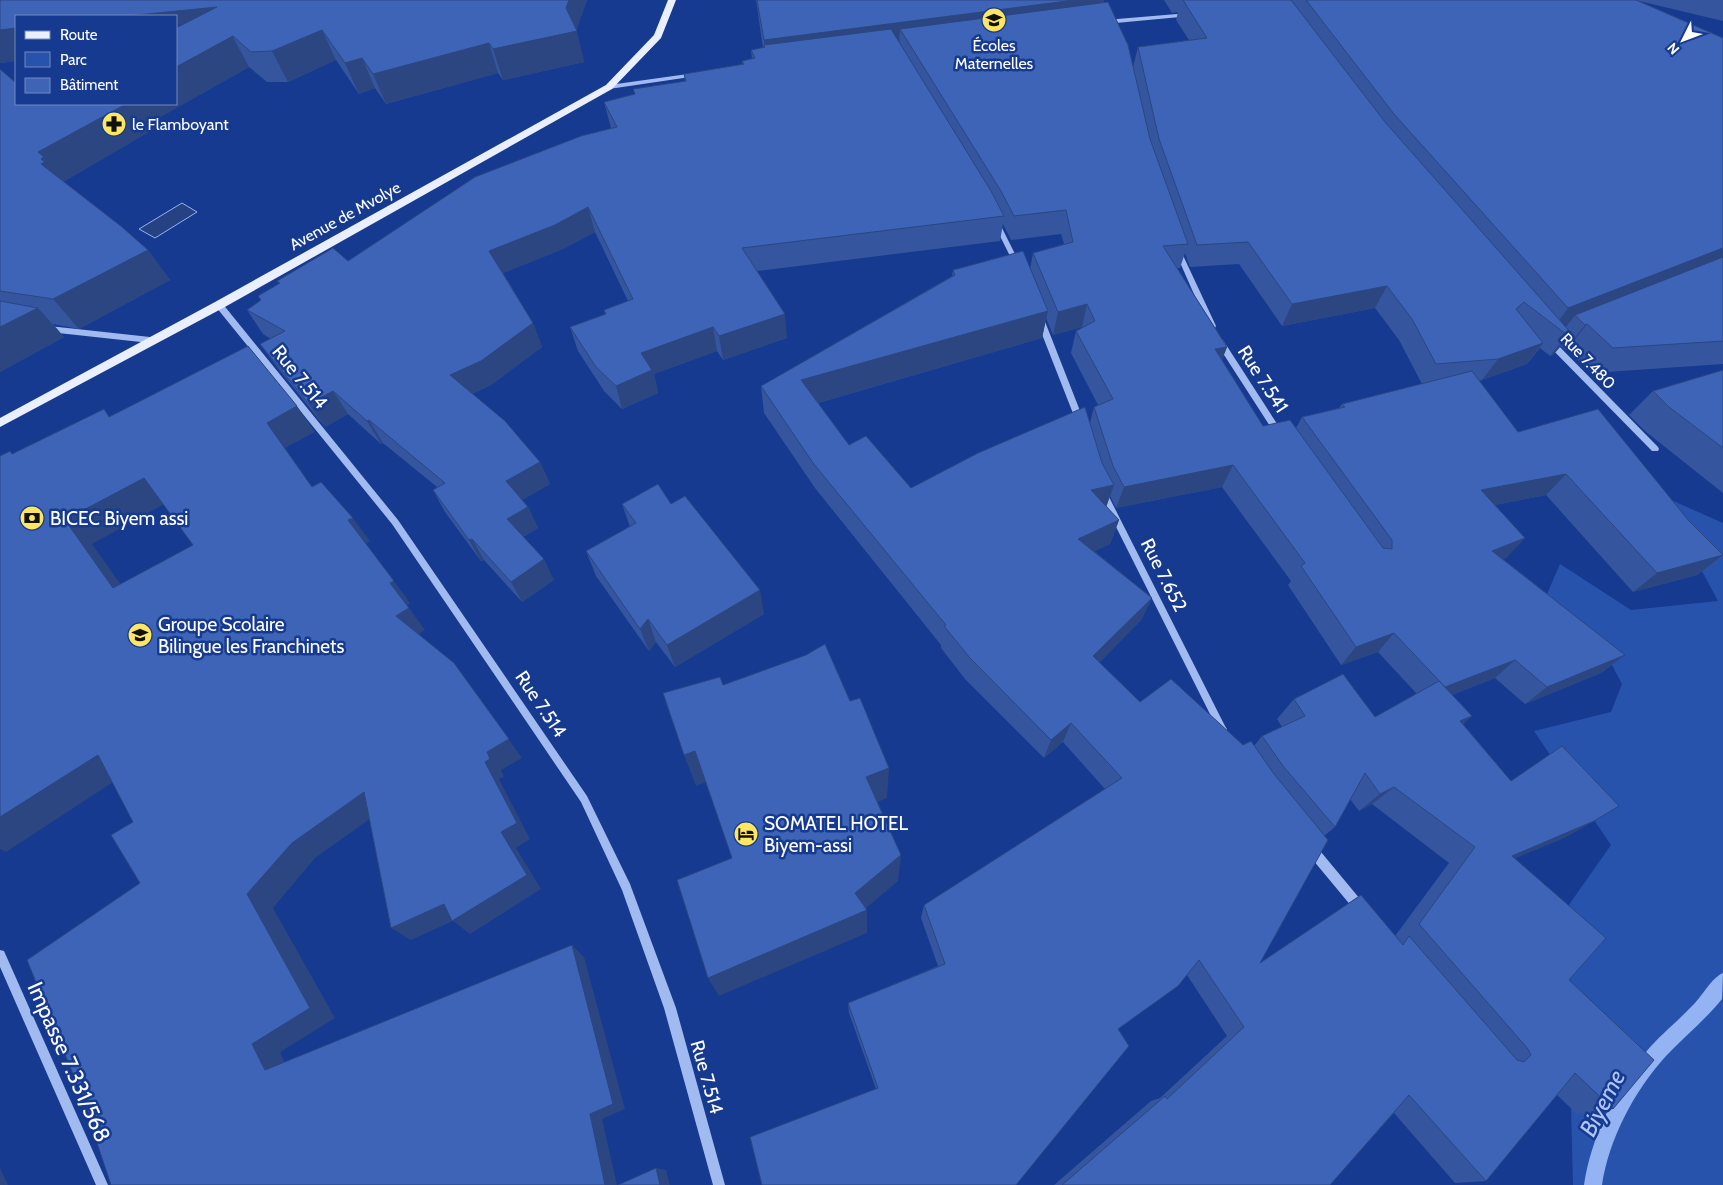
<svg xmlns="http://www.w3.org/2000/svg" width="1723" height="1185" font-family="Cabin,sans-serif">
  <style>
    .green { fill: #2853ad }
    .water { fill: #274282; stroke: #93b3f3 }
    .lines { fill: none; stroke-linecap: round; stroke-linejoin: round }
    .stream { fill: #93b3f3; fill-rule: evenodd }
    .minor { fill: #a1baf0; fill-rule: evenodd }
    .major { fill: #eaefff; fill-rule: evenodd }
    .wall { fill: #35569e; fill-rule: evenodd }
    .shaded-wall { fill: #2b4681 }
    .building { fill: #3e64b8; stroke: #2b4681; fill-rule: evenodd }
    .labels { text-anchor: middle; dominant-baseline: central; stroke-width: 5; stroke-linejoin: round; paint-order: stroke }
    .far-poi-label { font-size: 16px; fill: #fff; stroke: #163a8f }
    .far-street-label { font-size: 16px; fill: #fff; stroke: #163a8f }
    .street-label { font-size: 19px; fill: #fff; stroke: #163a8f }
    .poi-label { font-size: 19px; fill: #fff; stroke: #163a8f; text-anchor: start }
    .near-street-label { font-size: 22px; fill: #fff; stroke: #163a8f }
    .near-water-label { font-size: 24px; font-style: italic; fill: #adc5f7; stroke: #163a8f }
  </style>
  <rect width="100%" height="100%" fill="#163a8f"/>
  <path class="green" d="M1662,496L1723,523V1185H1573L1566,909L1611,845L1534,731L1611,712L1622,684L1612,665L1541,608L1560,564L1631,610L1718,601Z"/>
  <path class="water" d="M182,203L197,212L155,238L139,229Z"/>
  <g class="lines">
    <path class="stream" d="M1723,973L1722,999C1705,1020 1684,1037 1666,1056C1634,1091 1609,1139 1602,1185H1584C1591,1138 1615,1088 1646,1052C1660,1035 1677,1022 1692,1006C1702,997 1711,978 1723,973Z"/>
    <path class="minor" d="M1189,13L1191,14V16L1105,24L1102,22L1105,20Z
      M695,73L697,74V76L609,89L606,87L609,85Z
      M995,222H999L1020,264L1019,266H1015L994,224Z
      M1176,249H1178L1181,251L1216,326L1215,328H1209L1208,326L1175,251Z
      M216,303H222L398,520L587,796L630,884L676,1008L725,1185H713L664,1008L622,890L581,802L392,524L216,307Z
      M1040,316L1044,319L1084,421L1083,423L1080,424L1076,421L1036,319Z
      M49,326L150,337L154,340L150,343L49,332L45,329Z
      M1220,339L1223,340L1281,430L1282,432L1281,434H1275L1217,344V340Z
      M1550,339L1553,340L1658,447L1659,449L1658,451H1652L1547,344V340Z
      M1103,490L1107,493L1225,726L1227,729L1225,732L1222,733L1219,732L1099,493Z
      M1312,845L1316,846L1365,905L1366,909L1365,913L1361,914L1357,913L1308,854L1307,850L1308,846Z
      M0,950L4,951L108,1185H96L0,967Z"/>
    <path class="major" d="M668,0H676L661,38L612,89L223,308L0,427V418L215,302L606,85L654,35Z"/>
  </g>
  <path class="wall" d="M0,0H587L576,30L584,62L503,80L498,73L386,104L375,88L359,94L336,60L288,82H267L249,67L155,120L159,126L63,182L148,250L170,280L79,329L53,324L64,337L0,372V69L16,104H176V16H16V61L0,63Z
    M756,0H1104V2L1133,67L1138,47L1189,40L1176,20L1178,12L1172,13L1164,0H1723V21L1639,1L1723,38V364L1592,373L1567,350H1565L1561,346L1554,354L1550,356L1540,348L1527,364L1482,380L1479,381L1518,432L1689,521L1723,555L1697,575L1633,592L1546,495L1495,505L1525,538L1506,558L1503,559L1625,655L1601,673L1525,704L1495,678L1452,695L1472,716L1463,724L1511,781L1594,821L1564,838L1515,858L1569,980L1613,1109L1577,1114L1557,1095L1486,1181L1455,1183L1394,1113L1330,1185H1054L1151,1101L1160,1098L1227,1036L1187,975L876,1089L849,1013L848,1003L938,966L921,918L924,905L1105,789L1063,742L1044,758L965,679L941,648V645L815,488L764,413L761,386L952,276L953,270L1030,269L1033,253L1064,244L1061,234L1011,240L1003,224L1000,241L757,271L787,338L723,360L717,351L654,374L658,393L622,409L604,391L578,351L570,327L605,314L604,310L628,301L595,232L563,249L503,273L533,323L542,347L491,385L472,394L540,462L550,484L522,500L528,507L538,528L523,537L554,580L522,602L484,560L481,561L445,512L433,490L437,487L383,443L381,444L348,414L325,427L277,367L260,344L271,339L263,334L247,310L261,300L279,284L277,281L348,261L611,128L604,102L685,82L684,74L742,65V61L752,59L751,50L763,48ZM1185,253L1190,267L1239,264L1282,326L1375,308L1399,340L1422,384L1342,404L1339,408L1302,417L1296,428L1263,426L1222,360L1227,347L1177,268H1180ZM1046,318L1053,335L1082,327V328L1076,331L1071,353L1098,405L1094,407L1090,423L911,488L849,445L818,403L1042,338ZM1222,487L1291,581L1288,585L1341,665L1378,652L1417,694L1375,717L1294,699L1277,719L1282,727L1262,736L1254,746L1243,745L1140,702L1099,663L1141,620L1152,598L1094,551L1110,544L1119,520L1106,507L1110,496L1116,508ZM1350,799L1359,811L1372,804L1449,863L1395,936L1361,895L1261,962L1324,836L1335,827Z
    M1723,370V493L1645,431L1629,415L1653,391Z
    M622,504H671L764,614L675,667L656,642L649,651L596,576L586,551L630,527Z"/>
  <path class="shaded-wall" d="M569,0H587L576,32L577,31L584,62L503,80L493,49L566,8Z
    M1075,0H1104L1100,18L900,29L899,45L765,63L764,40Z
    M217,7L249,67L155,120L159,126L63,182L41,164V159L38,152L126,104H176V16H127Z
    M16,28V61L0,63V30Z
    M322,30L336,60L288,82L272,51Z
    M489,43L498,73L386,104L373,74Z
    M362,58L375,88L359,94L345,63Z
    M588,207L595,232L563,249L498,275L489,251Z
    M1723,248V264L1575,315L1566,327L1560,329L1555,326L1568,308Z
    M148,250L170,280L79,329L53,299Z
    M1387,286L1375,308L1282,326L1292,304Z
    M1087,304L1082,327L1053,335L1058,312Z
    M38,308L64,337L0,372V327Z
    M1048,311L1042,338L803,407L801,380Z
    M785,314L787,338L723,360L719,336Z
    M533,323L542,347L491,385L461,399L450,375Z
    M1587,324L1567,350H1565L1585,325Z
    M713,327L717,351L654,374L658,393L622,409L616,386L641,353Z
    M1571,333L1554,354L1550,356L1567,335Z
    M1543,343L1527,364L1482,380L1498,359Z
    M1227,347L1218,369L1215,349Z
    M333,391L348,414L325,427L309,404Z
    M297,406L315,432L285,448L331,511L267,423Z
    M369,420L383,443L381,444L367,421Z
    M540,462L550,484L517,503L506,481Z
    M1233,465L1222,487L1116,508L1124,487Z
    M1566,474L1546,495L1464,511L1481,490Z
    M144,478L168,502L92,544L139,610L113,588L65,520Z
    M1114,485L1105,510L1091,490Z
    M528,507L538,528L517,540L507,519Z
    M353,518L370,541L366,544L348,520Z
    M1119,520L1110,544L1071,562L1078,539Z
    M1525,538L1506,558L1473,571L1492,551Z
    M472,539L484,560L481,561L469,540Z
    M1723,555L1697,575L1633,592L1657,573Z
    M544,559L554,580L522,602L511,582Z
    M394,581L410,603L407,606L390,583Z
    M760,590L764,614L675,667L667,645Z
    M1152,598L1141,620L1084,678L1093,656Z
    M409,608L425,630L413,638L396,616Z
    M648,619L656,642L649,651L640,629Z
    M1394,633L1378,652L1341,665L1356,647Z
    M1625,655L1601,673L1525,704L1547,687Z
    M1515,660L1495,678L1426,705L1445,687Z
    M454,663L522,758L501,770L504,777L499,779L530,839L516,848L541,889L470,934L453,921L411,940L391,928L501,832L485,762Z
    M1472,716L1448,736L1460,721Z
    M1071,723L1063,742L1044,758L1051,740Z
    M695,751L706,782L696,786L684,755Z
    M98,755L127,773L6,852L0,849V817Z
    M889,768L887,798L866,807V777Z
    M1394,787L1372,804L1359,811L1380,794Z
    M364,792L384,809L315,858L273,908L335,1018L280,1052L292,1077L265,1070L252,1044L247,894L292,843Z
    M1594,821L1564,838L1485,871L1512,856Z
    M901,855L898,881L859,914L867,910V933L719,996L708,978L855,893Z
    M572,945L584,957L625,1109L602,1119L617,1185H605L590,1114Z
    M0,1168L8,1185H0Z
    M656,1168L666,1170L670,1185H660Z"/>
  <path class="building" d="M0,0H569L566,8L577,31L493,49L489,43L373,74L362,58L345,63L322,30L272,51L251,52L233,36L176,67V28L217,7L127,16H16V28L0,30Z
    M757,0H1075L764,40Z
    M1183,0H1291L1385,122L1571,333L1567,335L1524,302L1516,309L1543,343L1498,359L1436,364L1412,319L1387,286L1292,304L1248,242L1197,245L1159,139L1138,47L1207,38Z
    M1306,0H1636L1723,38V248L1568,308L1394,114Z
    M1108,2L1128,45L1150,139L1188,244L1163,246L1227,347L1215,349L1263,426L1290,420L1383,548L1392,549V540L1302,417L1345,407L1342,404L1472,371L1518,432L1598,409L1689,521L1723,555L1657,573L1566,474L1481,490L1525,538L1492,551L1625,655L1547,687L1515,660L1445,687L1394,633L1356,647L1301,566L1305,563L1233,465L1124,487L1113,466L1094,407L1113,399L1076,331L1095,321L1087,304L1058,312L1033,253L1073,242L1066,210L1014,216L1001,191L900,29Z
    M891,29L991,191L1004,216L742,248L785,314L719,336L713,327L641,353L652,370L616,386L596,367L570,327L606,314L604,310L633,299L588,207L555,225L489,251L533,323L481,361L450,375L505,421L540,462L506,481L528,507L507,519L544,559L511,582L472,539L469,540L433,490L445,483L369,420L367,421L333,391L309,404L260,344L285,331L247,310L261,300L258,296L280,283L277,281L333,248L348,261L475,177L581,136L617,127L604,102L635,94L633,89L686,81L684,74L744,64L742,61L755,58L751,50L765,47L764,45Z
    M0,69L16,83V104H126L38,152L44,157L41,159L45,162L41,164L122,227L148,250L53,299L0,291Z
    M1023,251L1048,311L801,380L849,445L866,436L911,488L978,453L1085,407L1102,463L1114,485L1091,490L1119,520L1078,539L1152,598L1093,656L1140,702L1171,679L1243,745L1251,741L1274,774L1328,840L1260,963L1361,895L1403,945L1409,936L1517,1060L1524,1062L1531,1055L1528,1049L1419,924L1475,847L1394,787L1380,794L1365,773L1335,827L1283,766L1262,736L1305,716L1294,699L1343,674L1375,717L1439,681L1472,716L1460,721L1511,781L1562,746L1619,806L1594,821L1512,856L1606,938L1569,980L1654,1060L1613,1109L1575,1073L1486,1181L1409,1095L1330,1185H1062L1165,1096L1167,1099L1244,1027L1199,960L1178,986L1118,1029L1129,1046L1016,1185H762L750,1137L878,1088L848,1003L945,964L924,905L1122,778L1071,723L1051,740L970,658L944,626L946,625L813,463L761,386L955,275L953,270Z
    M1723,257V341L1613,348L1587,324L1585,325L1575,315Z
    M0,301L38,308L0,327Z
    M248,346L297,406L267,423L312,487L321,482L353,518L348,520L394,581L390,583L409,608L396,616L454,663L509,739L487,752L490,759L485,762L517,823L501,832L527,875L452,921L444,904L391,928L364,792L292,843L247,894L310,1008L252,1044L265,1070L572,945L613,1104L590,1114L605,1185H111L97,1143L100,1141L27,960L140,883L111,835L133,822L98,755L0,817V456L10,451L12,454L104,409L109,417ZM144,478L193,545L113,588L65,520Z
    M1723,370V448L1669,407L1653,391Z
    M658,484L671,504L685,496L760,590L667,645L648,619L640,629L586,551L636,523L622,504Z
    M825,644L850,701L860,698L889,768L866,777L901,855L855,893L867,910L708,978L677,880L732,858L695,751L684,755L663,693L720,677L723,685L806,655Z
    M656,1168L660,1185H618Z"/>
  <defs>
    <symbol id="school-disc" viewBox="-11 -11 22 22"><circle r="9.5" fill="#ffe660" stroke="#163a8f"/><path d="M0-5L7-2L0 1L-7-2ZM-4 1L0 2.5L4 1V4Q0 6-4 4Z" fill="#111"/></symbol>
    <symbol id="pharmacy-disc" viewBox="-11 -11 22 22"><circle r="9.5" fill="#ffe660" stroke="#163a8f"/><path d="M-2-6h4v4h4v4h-4v4h-4v-4h-4v-4h4Z" fill="#111"/></symbol>
    <symbol id="bank-disc" viewBox="-11 -11 22 22"><circle r="9.5" fill="#ffe660" stroke="#163a8f"/><path d="M-6-4H6V4H-6ZM0-2.3a2.3 2.3 0 1 0 0 4.6a2.3 2.3 0 1 0 0-4.6Z" fill="#111"/></symbol>
    <symbol id="hotel-disc" viewBox="-11 -11 22 22"><circle r="9.5" fill="#ffe660" stroke="#163a8f"/><path d="M-6-4.5h1.5V1H6V5H4.5V3h-9V5H-6ZM-4 0a1.8 1.8 0 1 1 3.6 0ZM.5 0V-2.5h3Q6-2.5 6 0Z" fill="#111"/></symbol>
  </defs>
  <g fill-rule="evenodd">
    <use href="#school-disc" x="980" y="6" width="28" height="28"/>
    <use href="#pharmacy-disc" x="100" y="110" width="28" height="28"/>
    <use href="#bank-disc" x="18" y="504" width="28" height="28"/>
    <use href="#school-disc" x="126" y="621" width="28" height="28"/>
    <use href="#hotel-disc" x="732" y="820" width="28" height="28"/>
  </g>
  <g class="labels">
    <g class="far-poi-label">
      <text x="994" y="45">Écoles<tspan x="994" dy="18">Maternelles</tspan></text>
      <text x="132" y="124" text-anchor="start">le Flamboyant</text>
    </g>
    <g class="far-street-label">
      <text transform="translate(345 216) rotate(-29)">Avenue de Mvolye</text>
      <text transform="translate(1588 361) rotate(46)">Rue 7.480</text>
    </g>
    <g class="street-label">
      <text transform="translate(300 377) rotate(51)">Rue 7.514</text>
      <text transform="translate(1263 379) rotate(57)">Rue 7.541</text>
      <text transform="translate(1164 575) rotate(63)">Rue 7.652</text>
      <text transform="translate(541 704) rotate(56)">Rue 7.514</text>
      <text transform="translate(707 1077) rotate(74)">Rue 7.514</text>
    </g>
    <g class="poi-label">
      <text x="50" y="518">BICEC Biyem assi</text>
      <text x="158" y="624">Groupe Scolaire<tspan x="158" dy="22">Bilingue les Franchinets</tspan></text>
      <text x="764" y="823">SOMATEL HOTEL<tspan x="764" dy="22">Biyem-assi</tspan></text>
    </g>
    <g class="near-street-label">
      <text transform="translate(69 1062) rotate(66)">Impasse 7.331/568</text>
    </g>
    <g class="near-water-label">
      <text transform="translate(1602 1103) rotate(-63)">Biyeme</text>
    </g>
  </g>
  <rect x="15" y="15" width="162" height="90" fill="#163a8f" stroke="#7389bc"/>
  <rect x="25" y="31" width="25" height="8" fill="#eaefff" stroke="#7389bc"/>
  <text x="60" y="40" font-size="15" fill="#ffffff">Route</text>
  <rect x="25" y="52" width="25" height="15" fill="#2853ad" stroke="#7389bc"/>
  <text x="60" y="65" font-size="15" fill="#ffffff">Parc</text>
  <rect x="25" y="78" width="25" height="15" fill="#3e64b8" stroke="#7389bc"/>
  <text x="60" y="90" font-size="15" fill="#ffffff">Bâtiment</text>
  <g transform="translate(1683 40) rotate(228)" stroke="#163a8f" stroke-width="4" paint-order="stroke">
  <path d="M0-4L9 19L0 12L-9 19Z" fill="#ffffff"/>
  <text y="-8" font-size="14" font-weight="bold" text-anchor="middle" fill="#ffffff">N</text>
  </g>
</svg>
